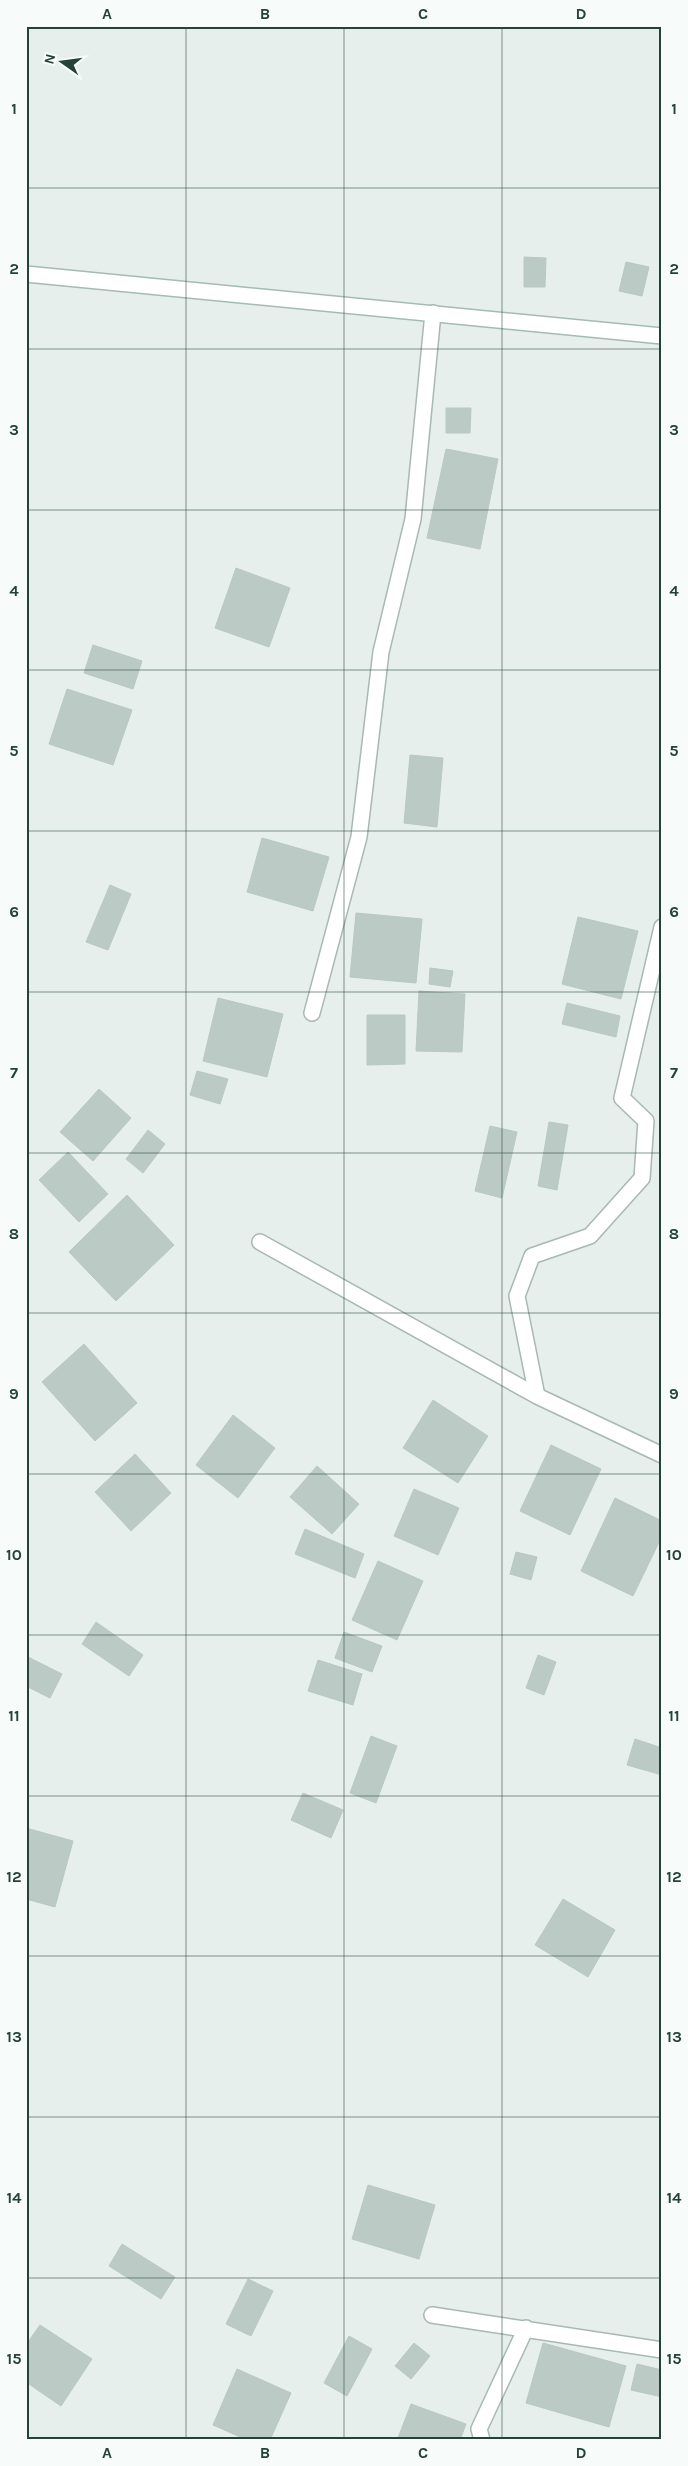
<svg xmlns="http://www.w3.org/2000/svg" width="688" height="2466" font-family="Karla,sans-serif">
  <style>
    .building { fill: #bbcac4; stroke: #b8c9c2 }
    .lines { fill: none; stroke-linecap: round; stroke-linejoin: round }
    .minor-casing { stroke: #a8b8b2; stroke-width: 18 }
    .secondary-casing { stroke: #a4bbb3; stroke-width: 18 }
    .minor { stroke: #fff; stroke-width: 15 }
    .secondary { stroke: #fff; stroke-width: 15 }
    .grid { fill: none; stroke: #24423a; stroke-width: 1; stroke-opacity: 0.55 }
    .neatline { fill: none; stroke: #24423a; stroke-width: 2 }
    .grid-label { font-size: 16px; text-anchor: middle; font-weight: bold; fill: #24423a }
  </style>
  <rect width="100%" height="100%" fill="#e6efeb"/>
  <path class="building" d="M524,257L546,258L545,287H524Z
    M626,262L649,267L642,296L619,291Z
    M446,408H471L470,433H446Z
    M446,449L498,459L480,549L427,538Z
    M236,568L290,588L269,647L215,628Z
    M93,645L142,661L133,689L84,673Z
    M67,689L132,710L113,765L49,744Z
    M410,755L443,758L437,827L404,823Z
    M262,838L329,857L313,911L247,892Z
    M110,885L131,894L108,950L86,942Z
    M356,913L422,919L416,983L350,977Z
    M578,917L638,931L621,999L562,984Z
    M430,968L453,971L450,987L429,984Z
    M419,991L465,994L462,1052L416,1051Z
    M218,998L283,1014L267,1077L203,1061Z
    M567,1003L620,1016L616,1037L562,1024Z
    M367,1015H405V1064L367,1065Z
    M197,1071L228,1079L220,1104L190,1095Z
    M99,1089L131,1118L93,1161L60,1132Z
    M549,1122L568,1125L557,1190L538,1186Z
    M490,1126L517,1132L502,1198L475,1191Z
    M148,1130L165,1144L143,1173L126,1159Z
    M68,1152L108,1194L79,1222L39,1180Z
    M127,1195L174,1245L116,1301L69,1252Z
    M84,1344L137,1403L95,1441L42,1382Z
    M433,1400L488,1436L458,1483L403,1448Z
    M233,1415L275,1448L238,1498L196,1465Z
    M551,1445L601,1469L570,1535L520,1511Z
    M135,1454L171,1493L131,1531L95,1492Z
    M317,1466L359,1504L332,1534L290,1497Z
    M414,1489L459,1508L438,1555L394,1536Z
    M615,1498L662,1521V1536L633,1596L581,1571Z
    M305,1529L364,1554L355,1578L295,1554Z
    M516,1552L537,1557L531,1580L510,1574Z
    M378,1561L423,1581L397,1640L352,1620Z
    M96,1622L143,1655L129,1676L82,1644Z
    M344,1632L382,1646L372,1672L335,1658Z
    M538,1655L556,1662L544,1695L526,1688Z
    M26,1656L62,1674L50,1698L26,1686Z
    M318,1660L362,1674L353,1705L308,1691Z
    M371,1736L397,1746L376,1803L350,1793Z
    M635,1739L662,1748V1775L627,1765Z
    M303,1793L343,1810L331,1838L291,1820Z
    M26,1828L73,1841L55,1907L26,1899Z
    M563,1899L615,1930L588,1977L535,1945Z
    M368,2185L435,2205L419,2259L352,2239Z
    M122,2244L175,2277L161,2299L109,2266Z
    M248,2279L273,2291L251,2336L226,2324Z
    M40,2325L92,2359L61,2406L26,2382V2345Z
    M349,2336L372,2349L347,2396L324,2383Z
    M414,2343L430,2356L411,2379L395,2366Z
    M543,2343L626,2366L609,2427L526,2403Z
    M637,2364L662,2370V2397L631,2390Z
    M237,2369L291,2393L270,2440H247L213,2425Z
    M411,2404L466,2424L460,2440L398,2438Z"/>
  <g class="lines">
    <defs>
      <path id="minor" d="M312,1013L359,837L381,652L413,519L433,313
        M260,1242L537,1396L662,1455
        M537,1396L517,1296L532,1256L590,1236L642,1178L646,1121L622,1098L662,927
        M432,2315L662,2350
        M482,2440L479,2429L526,2328"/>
      <path id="secondary" d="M26,274L662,336"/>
    </defs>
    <use href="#minor" class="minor-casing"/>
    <use href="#secondary" class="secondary-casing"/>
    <use href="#minor" class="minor"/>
    <use href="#secondary" class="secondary"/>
  </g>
  <path class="grid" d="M186,26V2440M344,26V2440M502,26V2440M26,188H662M26,349H662M26,510H662M26,670H662M26,831H662M26,992H662M26,1153H662M26,1313H662M26,1474H662M26,1635H662M26,1796H662M26,1956H662M26,2117H662M26,2278H662"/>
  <rect width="688" height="2466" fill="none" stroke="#f7fbf9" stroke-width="55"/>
  <g transform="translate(62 62) rotate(284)" stroke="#f7fbf9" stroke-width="4" paint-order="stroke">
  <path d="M0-4L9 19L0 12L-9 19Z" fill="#24423a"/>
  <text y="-8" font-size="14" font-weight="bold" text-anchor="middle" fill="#24423a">N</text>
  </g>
  <rect x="28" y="28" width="632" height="2410" class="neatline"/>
  <g class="grid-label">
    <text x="107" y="19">A</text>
    <text x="265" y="19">B</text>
    <text x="423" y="19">C</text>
    <text x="581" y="19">D</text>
    <text x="14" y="114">1</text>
    <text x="674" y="114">1</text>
    <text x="14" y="274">2</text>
    <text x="674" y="274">2</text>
    <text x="14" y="435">3</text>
    <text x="674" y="435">3</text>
    <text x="14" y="596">4</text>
    <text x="674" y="596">4</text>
    <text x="14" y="756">5</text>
    <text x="674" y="756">5</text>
    <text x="14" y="917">6</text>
    <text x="674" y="917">6</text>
    <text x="14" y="1078">7</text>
    <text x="674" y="1078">7</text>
    <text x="14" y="1239">8</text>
    <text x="674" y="1239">8</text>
    <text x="14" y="1399">9</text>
    <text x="674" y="1399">9</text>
    <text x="14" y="1560">10</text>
    <text x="674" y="1560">10</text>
    <text x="14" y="1721">11</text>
    <text x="674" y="1721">11</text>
    <text x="14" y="1882">12</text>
    <text x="674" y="1882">12</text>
    <text x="14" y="2042">13</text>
    <text x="674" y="2042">13</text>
    <text x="14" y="2203">14</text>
    <text x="674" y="2203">14</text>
    <text x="14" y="2364">15</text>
    <text x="674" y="2364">15</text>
    <text x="107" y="2458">A</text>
    <text x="265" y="2458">B</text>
    <text x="423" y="2458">C</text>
    <text x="581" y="2458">D</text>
  </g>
</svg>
